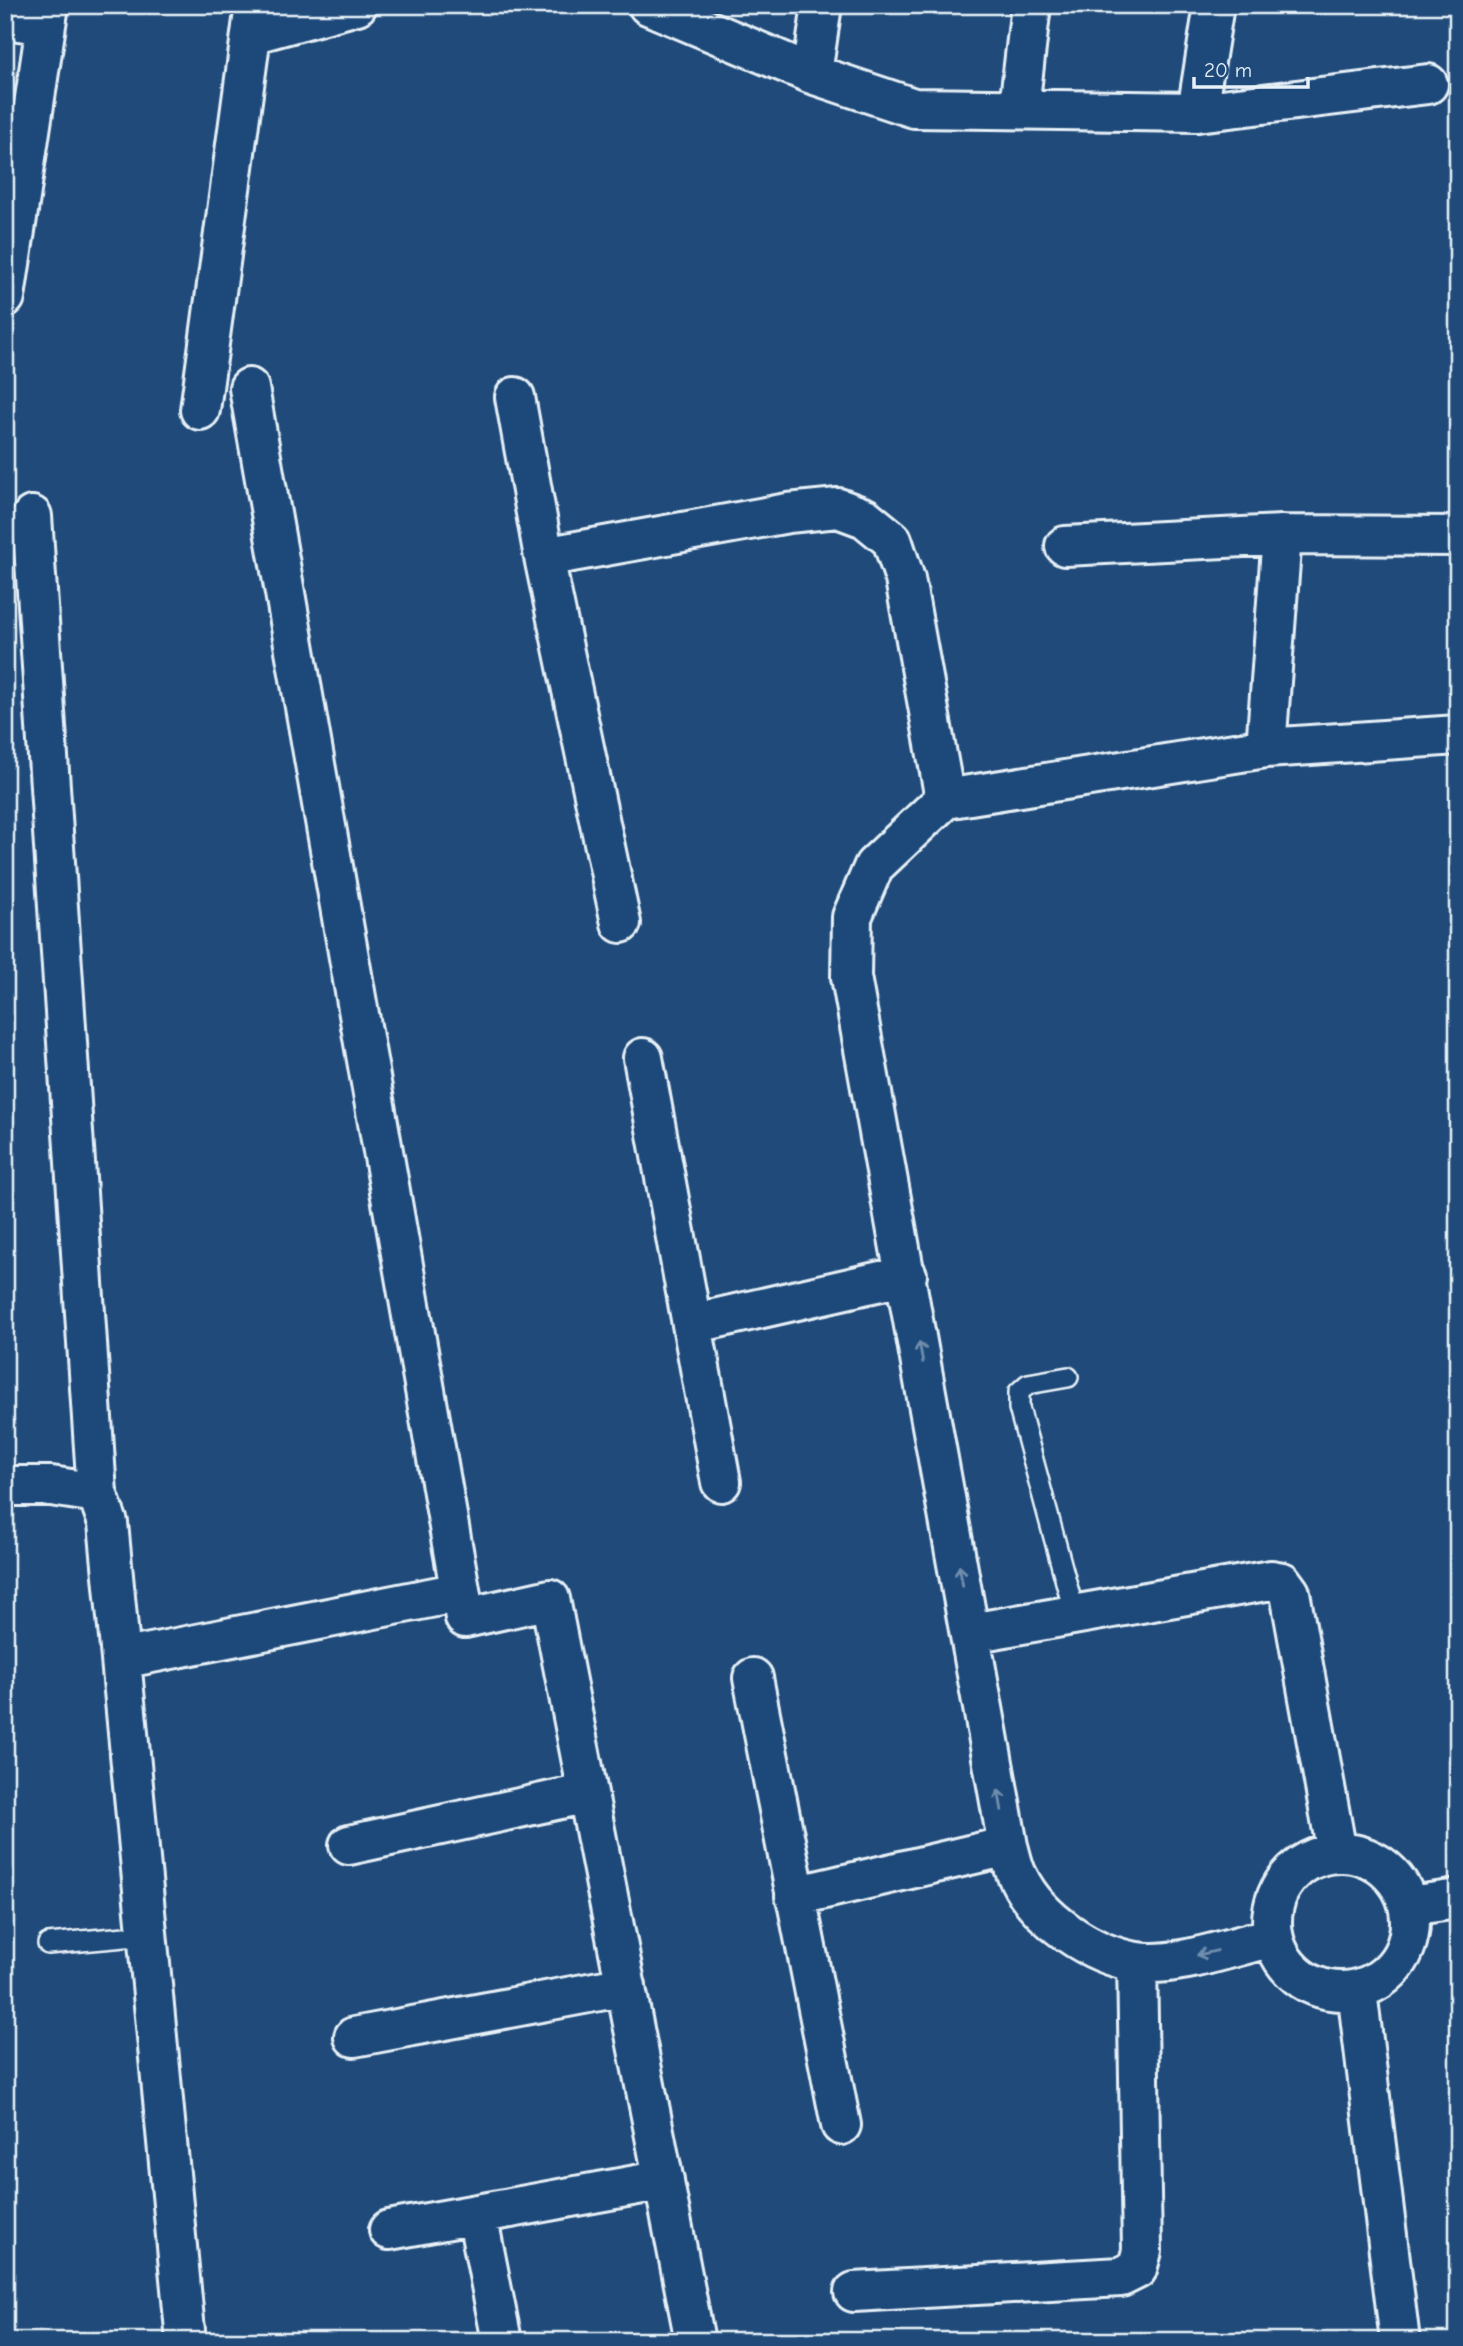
<svg xmlns="http://www.w3.org/2000/svg" width="1463" height="2346" font-family="'Comic Neue',sans-serif">
  <style>
    .lines { fill: none; stroke-linecap: round; stroke-linejoin: round }
    .service-casing { stroke: #e8f1f8; stroke-width: 24 }
    .minor-casing { stroke: #e8f1f8; stroke-width: 44 }
    .service { stroke: #1f4a7a; stroke-width: 19 }
    .minor { stroke: #1f4a7a; stroke-width: 38 }
    .oneway { stroke: #6f8dac }
  </style>
  <rect width="100%" height="100%" fill="#1f4a7a"/>
  <filter id="ink" filterUnits="userSpaceOnUse"><feTurbulence type="fractalNoise" baseFrequency=".0143" numOctaves="2"/><feDisplacementMap in="SourceGraphic" scale="14" xChannelSelector="R" yChannelSelector="G"/><feConvolveMatrix kernelMatrix="1 2 1 2 8 2 1 2 1" color-interpolation-filters="sRGB"/></filter>
  <g filter="url(#ink)">
    <g class="lines">
      <defs>
        <path id="service" d="M1068,1377L1028,1384L1019,1392V1408L1075,1615
          M48,1944L147,1935"/>
        <path id="minor" d="M648,5L812,74L914,108L1197,112L1428,84
          M5,19L46,25
          M251,34L357,5
          M812,74L822,5
          M1019,108L1031,5
          M1197,112L1214,5
          M5,297L49,5
          M249,388L465,1618L550,1599L695,2341
          M515,397L544,557L621,923
          M200,410L255,5
          M32,516L97,1493L108,1523L186,2341
          M1065,546L1282,535L1458,536
          M544,557L788,513L838,508L865,518L892,540L905,579L945,799
          M1266,748L1282,535
          M643,1058L721,1482
          M692,1324L907,1275
          M5,1486H51L97,1493
          M971,1633L1271,1580L1282,1582L1290,1593L1337,1853
          M121,1659L460,1592
          M753,1678L841,2125
          M349,1845L588,1793
          M1272 1922a69 69 0 1 1 138 0a69 69 0 1 1-138 0Z
          M795,1896L1008,1846
          M1409,1906L1458,1899
          M1273,1937C1234,1946 1176,1968 1137,1962C1091,1955 1038,1919 1018,1877C1013,1868 1011,1856 1008,1846L851,977L852,917L874,866L945,799L1266,748L1458,735
          M1357,1991L1400,2341
          M354,2037L626,1986
          M477,2214L502,2341
          M389,2230L664,2180
          M854,2292L1121,2277L1137,2269L1142,2251L1137,1962"/>
      </defs>
      <use href="#service" class="service-casing"/>
      <use href="#minor" class="minor-casing"/>
      <use href="#service" class="service"/>
      <use href="#minor" class="minor"/>
    </g>
    <defs><path id="oneway-shaft" d="M-6 0H5M1.5-3L5.5 0L1.5 3" fill="none" stroke-width="1.6" stroke-linecap="round" stroke-linejoin="round" transform="scale(1.75)"/></defs>
    <g class="oneway">
      <use href="#oneway-shaft" transform="translate(921 1352) rotate(-100)"/>
      <use href="#oneway-shaft" transform="translate(961 1576) rotate(-100)"/>
      <use href="#oneway-shaft" transform="translate(1000 1800) rotate(-100)"/>
      <use href="#oneway-shaft" transform="translate(1207 1953) rotate(167)"/>
    </g>
  </g>
  <rect width="1463" height="2346" fill="none" stroke="#1f4a7a" stroke-width="28"/>
  <rect x="14" y="14" width="1435" height="2318" fill="none" stroke="#e8f1f8" stroke-width="2.5" filter="url(#ink)"/>
  <path d="M1194 77v10h114v-10" fill="none" stroke="#e8f1f8" stroke-width="3.5"/>
  <text x="1204" y="77" font-size="21" fill="#e8f1f8" stroke="#1f4a7a" stroke-width="5" paint-order="stroke">20 m</text>
</svg>
